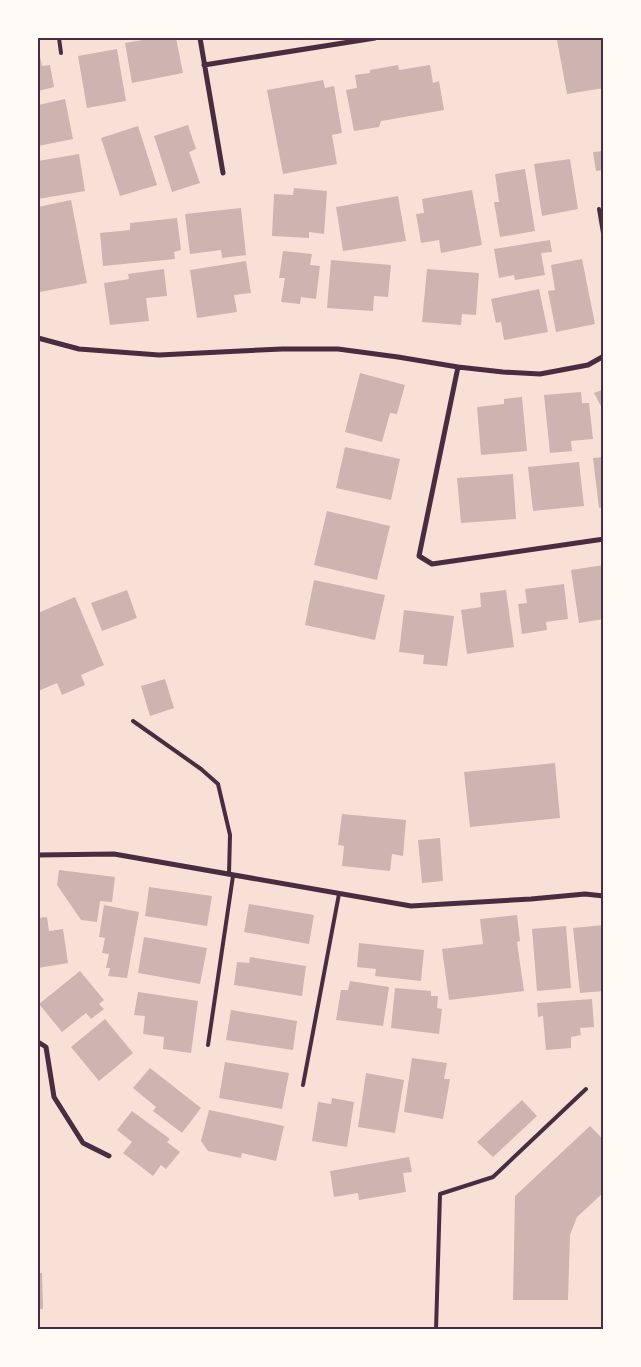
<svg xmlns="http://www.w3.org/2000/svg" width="641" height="1367" font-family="Lora,serif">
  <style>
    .building { fill: #ccb4b1 }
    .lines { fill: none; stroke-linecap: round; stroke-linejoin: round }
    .service { stroke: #4a2c40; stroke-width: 4 }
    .minor { stroke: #4a2c40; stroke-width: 5 }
    .neatline { fill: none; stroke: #4a2c40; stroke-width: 2 }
  </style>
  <rect width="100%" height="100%" fill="#f7e1d7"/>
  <path class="building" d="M154,38H176L183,73L132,83L125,43Z
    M573,38H604V88L567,94L557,40Z
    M38,47L42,66L50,65L54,87L38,91Z
    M117,49L126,101L87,108L78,56Z
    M398,65L399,70L430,65L433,83L439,81L444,110L381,121L379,127L354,131L346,90L357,88L355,75L370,73V70Z
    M323,80L325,88L334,86L342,133L332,135L337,164L283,174L267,90Z
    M65,99L73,139L38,146V105Z
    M188,125L196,149L189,152L200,183L172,192L154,136Z
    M138,126L157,185L120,196L101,138Z
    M604,151V170L596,171L593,152Z
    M79,154L85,191L38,199V161Z
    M570,159L578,209L542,216L534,164Z
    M525,169L535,231L500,237L494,202H499L495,174Z
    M294,188L327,191L324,234L309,232V238L272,236L274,194L293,195Z
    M472,190L482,245L441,253L439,240L421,243L416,214L424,213L422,199Z
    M398,196L406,241L343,251L336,207Z
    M71,200L87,283L40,292L38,280V207Z
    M241,208L246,255L222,258L221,250L190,254L185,214Z
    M177,218L181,250L174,252L175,259L103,266L100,233L130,230V223Z
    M550,240L552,252L541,253L545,275L515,280L514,275L499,278L494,249Z
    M283,251L312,254L310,265L320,266L316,299L301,297L300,304L281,302L285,278H279Z
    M582,259L595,324L556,332L548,291L555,290L551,265Z
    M331,260L391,265L388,297L374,296L373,311L327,308Z
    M246,261L251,293L234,295L237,312L197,318L190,270Z
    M164,269L167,296L146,298L149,321L110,325L104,283L129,279L128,274Z
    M427,269L479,273L476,315L462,314L461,325L422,322Z
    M539,289L548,332L504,340L501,322L496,323L491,299Z
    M360,373L405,385L397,414L390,413L382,442L345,432Z
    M604,389V412L594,393Z
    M581,392L582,403H589L593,439L571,441L572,451L550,453L544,395Z
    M522,397L527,451L481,455L477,407L504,404V399Z
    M345,447L400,459L391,500L336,488Z
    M604,457V507L599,508L593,458Z
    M579,462L584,506L533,511L528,467Z
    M513,474L516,519L461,523L457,478Z
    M327,511L390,526L377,580L314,565Z
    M604,565V619L579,623L571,570Z
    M314,580L385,595L375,640L305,625Z
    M564,584L568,619L546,622L547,630L522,634L518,604L527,603L525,589Z
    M127,590L137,618L102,631L91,603Z
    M506,590L514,647L467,654L461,610L481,607L480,593Z
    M75,597L104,665L81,675L85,685L62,695L57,683L38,691V613Z
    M404,610L454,616L447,666L423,664L424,655L399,652Z
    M165,679L174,708L150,716L141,686Z
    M555,763L560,818L470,827L464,772Z
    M342,814L406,820L403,856L392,854L390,871L342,866L344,846L338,845Z
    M440,838L443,881L422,883L418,840Z
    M59,870L115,877L112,902L100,901L97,922L81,920L57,885Z
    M149,887L212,896L207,926L145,916Z
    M249,904L314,915L309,944L244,932Z
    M104,905L139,912L127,978L108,976L110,968H106L109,954L102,953L105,938L99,937Z
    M517,915L520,941L517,942L524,991L449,1000L442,949L483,944L480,919Z
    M47,917L49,931L63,929L68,963L38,968V918Z
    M604,925V991L580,993L573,928Z
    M566,926L571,988L537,991L532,929Z
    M144,937L207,948L200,984L138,973Z
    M359,943L424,950L421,981L375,976L376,969L357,967Z
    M250,957L306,966L302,996L234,985L237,962L249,963Z
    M80,971L104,1000L99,1004L104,1009L91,1019L86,1013L62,1032L39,1004Z
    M350,981L389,987L383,1026L336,1020L341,990H348Z
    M395,988L431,991V996H438L437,1008L442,1009L439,1034L391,1028Z
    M138,992L198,1001L191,1053L163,1049L164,1037L143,1034L145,1016L134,1015Z
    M592,999L594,1027L580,1028L581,1035L571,1037V1048L546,1050L543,1016L538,1017L537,1003Z
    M231,1010L297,1021L293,1050L226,1040Z
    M105,1019L133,1053L99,1081L71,1047Z
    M412,1058L447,1063L444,1079H450L443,1119L404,1112Z
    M225,1062L289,1073L282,1109L219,1098Z
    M150,1068L201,1108L182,1133L153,1111L156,1107L133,1088Z
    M366,1073L404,1080L395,1133L358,1127Z
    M332,1098L354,1102L347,1147L312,1141L318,1102L331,1104Z
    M522,1100L537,1116L493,1157L477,1142Z
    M209,1110L284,1126L276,1161L242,1153L241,1158L208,1151L201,1141Z
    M132,1111L170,1139L167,1142L180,1152L166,1169L161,1165L153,1176L123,1153L132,1142L117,1130Z
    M590,1126L604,1140V1192L577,1217L570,1235L568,1300H513L515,1196Z
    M409,1157L412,1172L403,1173L406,1192L359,1200L358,1193L334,1197L330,1171Z
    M38,1273H42L43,1309H38Z"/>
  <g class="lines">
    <path class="service" d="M59,38L61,53
      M599,209L604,239
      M133,721L201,769L218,784L230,835L229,874
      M208,1045L233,876
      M303,1085L339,894
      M436,1330L440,1194L493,1177L586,1089"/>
    <path class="minor" d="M200,38L223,173
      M204,65L375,38
      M38,338L79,349L159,355L282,349H338L398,357L458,367L503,372L540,374L588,365L604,356
      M458,367L419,556L432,564L604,539
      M38,855L114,854L411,906L531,899L585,894L604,896
      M38,1042L46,1047L54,1097L83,1143L109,1156"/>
  </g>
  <rect width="641" height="1367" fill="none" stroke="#fffaf5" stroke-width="78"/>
  <rect x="39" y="39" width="563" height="1289" class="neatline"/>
</svg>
